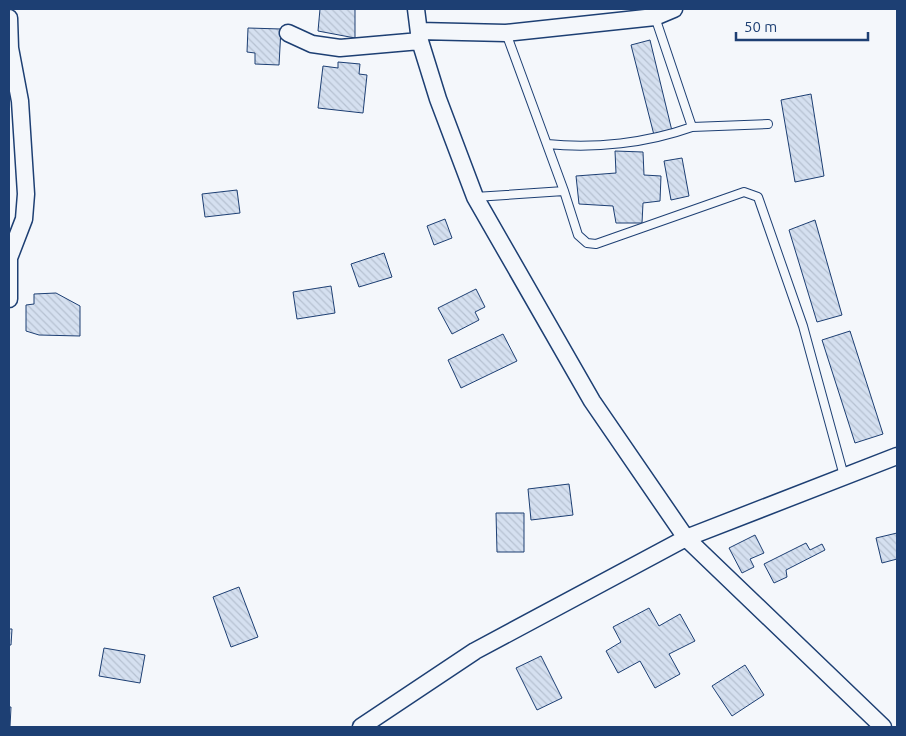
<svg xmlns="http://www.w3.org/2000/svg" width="906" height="736" font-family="Ubuntu,sans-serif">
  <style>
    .building { fill: url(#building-back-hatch); stroke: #1d3f73 }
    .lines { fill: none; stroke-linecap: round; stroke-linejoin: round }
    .service-casing { stroke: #1d3f73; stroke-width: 10 }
    .minor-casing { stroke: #1d3f73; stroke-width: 19 }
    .service { stroke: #f4f7fb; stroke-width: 8 }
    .minor { stroke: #f4f7fb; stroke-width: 16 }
  </style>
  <defs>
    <pattern id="building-back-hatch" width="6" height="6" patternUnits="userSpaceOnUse" patternTransform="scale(1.25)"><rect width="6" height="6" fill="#d5e0f0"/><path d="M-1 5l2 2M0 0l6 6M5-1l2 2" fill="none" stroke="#b6c1d1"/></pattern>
  </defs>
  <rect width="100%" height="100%" fill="#f4f7fb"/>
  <path class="building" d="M320,9H355V38L318,31Z
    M248,28L281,29L279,65L255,64V53L247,52Z
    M650,40L672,131L654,135L631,45Z
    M338,62L360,64L359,74L367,75L363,113L318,108L323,66L338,68Z
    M811,94L824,176L795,182L781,100Z
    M615,151L643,152L644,175L661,176L660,201L643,203L642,223H616L613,206L579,204L576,176L616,173Z
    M682,158L689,196L671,200L664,161Z
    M237,190L240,213L205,217L202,194Z
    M445,219L452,238L434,245L427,226Z
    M815,220L842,315L817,322L789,230Z
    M384,253L392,277L359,287L351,264Z
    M331,286L335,313L297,319L293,292Z
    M476,289L485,307L475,312L479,320L452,334L438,308Z
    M56,293L80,306V336L39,335L26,331V305L34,304V294Z
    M850,331L883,434L855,443L822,340Z
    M503,334L517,361L461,388L448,360Z
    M569,484L573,515L531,520L528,489Z
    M496,513H524V552H497Z
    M897,533V559L882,563L876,538Z
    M755,535L764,553L750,559L754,567L742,573L729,548Z
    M806,543L810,550L822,544L825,550L786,570L787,577L774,583L764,564Z
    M239,587L258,637L231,647L213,597Z
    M649,608L659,626L680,614L695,641L669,654L680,674L655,688L640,661L618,673L606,651L621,642L613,627Z
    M9,629H12L11,645H9Z
    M104,648L145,655L140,683L99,676Z
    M541,656L562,698L537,710L516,668Z
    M745,665L764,695L732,716L712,686Z
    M9,707H11L10,727H9Z"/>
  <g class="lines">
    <defs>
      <path id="service" d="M506,33L564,191L578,235L587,243L596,244L744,192L758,197L803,326L844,476
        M692,127L768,124
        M547,144C595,149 647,143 692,127L655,17
        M475,197L564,191"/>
      <path id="minor" d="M416,9L420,41L438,99L475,197L592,401L686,538L883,727
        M9,18L10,48L20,101L26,194L24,219L9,258V299
        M419,31L506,33L655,17L674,9
        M288,33L312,44L340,48L420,41
        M361,727L475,651L686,538L897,456"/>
    </defs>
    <use href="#service" class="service-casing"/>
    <use href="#minor" class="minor-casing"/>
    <use href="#service" class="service"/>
    <use href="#minor" class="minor"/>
  </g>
  <rect width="906" height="736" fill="none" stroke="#1d3f73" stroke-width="20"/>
  <path d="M736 32v8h132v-8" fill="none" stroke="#1d3f73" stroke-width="2.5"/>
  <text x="744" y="32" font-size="15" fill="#1d3f73" stroke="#f4f7fb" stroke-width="4" paint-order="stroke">50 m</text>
</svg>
